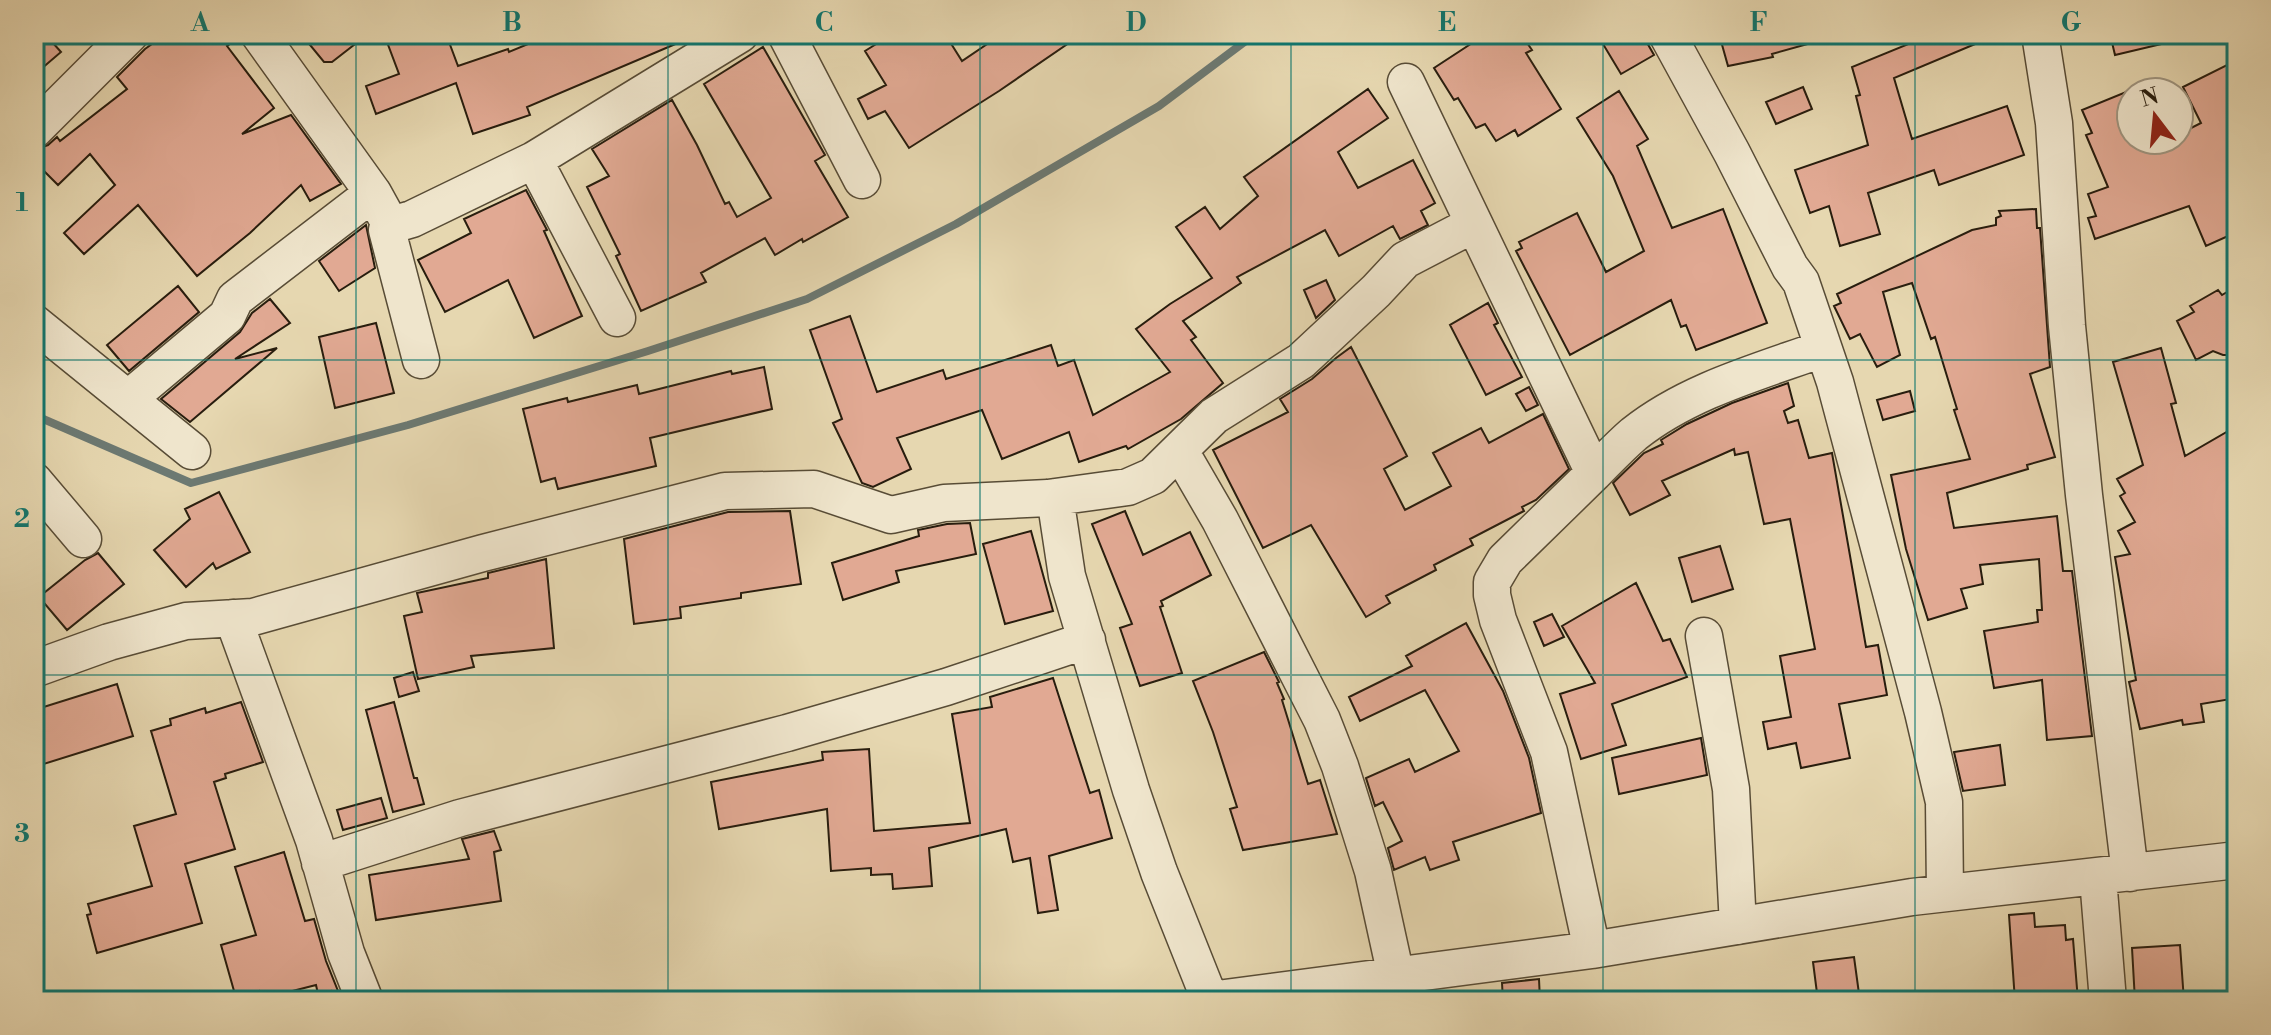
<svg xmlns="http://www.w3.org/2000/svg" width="2271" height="1035" font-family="'Libre Bodoni',serif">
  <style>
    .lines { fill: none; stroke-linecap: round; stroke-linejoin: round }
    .stream { stroke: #6c7972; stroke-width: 8 }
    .building { fill: #e1a993; stroke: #281d0e; stroke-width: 2 }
    .minor-casing { stroke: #584c36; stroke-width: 39 }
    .minor { stroke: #efe5cc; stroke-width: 36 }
    .grid { fill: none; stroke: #0f766e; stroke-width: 2; stroke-opacity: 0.55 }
    .neatline { fill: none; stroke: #0f766e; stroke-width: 3 }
    .grid-label { font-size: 26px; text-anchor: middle; font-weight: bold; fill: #0f766e }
  </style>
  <rect width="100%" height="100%" fill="#e6d7b0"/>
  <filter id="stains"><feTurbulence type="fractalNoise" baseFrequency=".0025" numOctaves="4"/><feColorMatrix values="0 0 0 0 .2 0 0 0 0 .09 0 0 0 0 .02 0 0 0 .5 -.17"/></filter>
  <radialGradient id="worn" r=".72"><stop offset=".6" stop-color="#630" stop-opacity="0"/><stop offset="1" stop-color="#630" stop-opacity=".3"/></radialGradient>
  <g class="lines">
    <path class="stream" d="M34,415L191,483L408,425L648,351L807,299L956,224L1159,106L1255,34"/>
  </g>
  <path class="building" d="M34,34H45L61,52L34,75Z
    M166,34H238L239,38L227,46L274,108L242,134L291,115L341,184L310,201L301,185L250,233L197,276L138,205L84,254L64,233L115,185L90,154L58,185L34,161V150L48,145L57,137L60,141L127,89L117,77L145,49Z
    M301,34H368L332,62H324Z
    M384,34H446L458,66L508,49L509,52L552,34H699L527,107L530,115L473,134L456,83L376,114L366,86L399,74Z
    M876,34H945L962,61L1002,34H1082L999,91L909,148L885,111L868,119L858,99L886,85L865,51L881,41Z
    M1486,34H1521L1532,50L1526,53L1561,109L1518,136L1515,130L1496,141L1485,124L1476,128L1458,98L1454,100L1434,68Z
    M1597,34H1642L1654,55L1621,74Z
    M1719,34H1821L1822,40L1772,54L1773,57L1728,66Z
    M1908,34H1999L1894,78L1912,139L2007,106L2024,155L1939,185L1934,170L1868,193L1880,234L1840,246L1829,206L1810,213L1795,170L1868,145L1856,96L1860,95L1852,67L1911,43Z
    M2110,34H2169L2170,42L2115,55Z
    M763,47L825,155L815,161L848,217L803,242L802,239L775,255L765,238L701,273L706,282L641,311L616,256L620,254L587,187L609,176L592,149L672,100L697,145L725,204L729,202L737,217L771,198L704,84Z
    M2237,60V232L2206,246L2189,206L2095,239L2088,218L2096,216L2088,194L2108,187L2086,135L2092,133L2082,110L2131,90V140H2179V134L2201,123L2183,87Z
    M1803,87L1812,109L1776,124L1766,102Z
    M1368,89L1388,118L1338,152L1358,188L1413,160L1435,203L1421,211L1428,225L1400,239L1393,226L1339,256L1325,230L1237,277L1241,283L1183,321L1196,337L1191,340L1223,383L1181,419L1128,449L1126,446L1079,462L1069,432L1002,459L982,410L897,438L911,469L873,487L862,483L833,423L842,419L810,330L850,316L877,392L943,370L946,379L1051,345L1058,366L1074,360L1093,415L1170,372L1136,329L1170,304L1212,278L1176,227L1205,207L1220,229L1258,196L1244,177Z
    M1619,91L1648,139L1637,146L1672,228L1723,209L1767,323L1696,350L1686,325L1681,327L1671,300L1570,355L1516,251L1522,248L1519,242L1577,213L1606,272L1644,251L1613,176L1577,118Z
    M526,190L547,230L544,231L582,316L534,338L508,280L445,312L418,260L471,233L464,219Z
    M2036,209L2037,228H2040L2050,367L2030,374L2055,457L2027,465L2028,469L1947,493L1954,528L2057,516L2063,571H2072L2092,736L2047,740L2042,680L1994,688L1984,631L2038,622L2037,610H2042L2039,559L1980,565L1983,584L1961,589L1967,608L1928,620L1906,549L1891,475L1970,459L1954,410L1957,409L1935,337L1931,339L1912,283L1883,292L1900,355L1877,367L1860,334L1850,339L1834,306L1841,303L1837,294L1972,230L1996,225V218L2001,216L1999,211Z
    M366,225L375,268L339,291L319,261Z
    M1326,280L1335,300L1316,318L1304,290Z
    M178,286L199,312L129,371L107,345Z
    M2237,286L2235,350L2230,355H2223L2213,351L2196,360L2177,321L2194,312L2190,306L2218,290L2222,295Z
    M270,299L290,323L235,359L277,348L190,422L161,399L240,332L252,313Z
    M1488,303L1498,323L1494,325L1522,377L1486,395L1450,325Z
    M376,323L394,393L335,408L319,337Z
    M1351,347L1407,456L1384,469L1405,510L1451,486L1433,453L1481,428L1489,443L1543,414L1569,469L1536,500L1522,507L1524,511L1470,539L1473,545L1434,565L1436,570L1386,596L1390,603L1366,617L1311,525L1263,548L1213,450L1288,412L1280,399L1312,379L1336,358Z
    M2161,348L2176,403L2171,404L2185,456L2237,426V488L2230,492L2237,524V698L2201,704L2204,722L2183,725L2182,720L2140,729L2129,682L2136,680L2115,557L2130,554L2118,531L2135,522L2120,496L2125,493L2117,479L2143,465L2113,362Z
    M764,367L772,409L650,438L656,466L558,489L555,478L541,482L523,409L567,398L568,402L637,385L639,394L731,371L732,374Z
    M1788,383L1794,406L1784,411L1788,423L1798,420L1809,458L1832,453L1866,647L1878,645L1887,695L1839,704L1850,758L1801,768L1796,743L1768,749L1763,722L1791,717L1780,656L1815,649L1790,519L1764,524L1748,452L1735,455L1734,449L1662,481L1670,495L1630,515L1613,483L1644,453L1663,444L1661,440L1687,424L1732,403Z
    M1529,387L1538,405L1526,411L1516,394Z
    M1910,391L1915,411L1883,420L1877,400Z
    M219,492L250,552L216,569L213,563L186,587L154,550L190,519L185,509Z
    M790,511L801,584L741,593V598L680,607L681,618L634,624L624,539L728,512Z
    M1125,511L1143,555L1190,532L1211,575L1161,601L1163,606L1160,607L1182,673L1140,686L1120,628L1132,624L1092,524Z
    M970,523L976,554L896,571L899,582L843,600L832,563L919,536L918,530L947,524Z
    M1031,531L1053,611L1005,624L983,544Z
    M1720,546L1733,589L1692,602L1679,558Z
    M98,553L124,584L67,630L39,597L85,560Z
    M546,559L554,648L471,656L474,667L418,679L404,616L422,612L417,593L488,578V573Z
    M1636,583L1663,641L1670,639L1687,677L1612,704L1626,745L1581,759L1560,694L1595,683L1562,626Z
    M1552,614L1564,637L1544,646L1534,622Z
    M1466,623L1503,691L1529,758L1541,813L1453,842L1459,860L1430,870L1425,857L1394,870L1388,848L1402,841L1383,802L1375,806L1366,778L1409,759L1415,772L1459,751L1425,690L1360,721L1349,697L1412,666L1406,656Z
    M1264,652L1279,682L1277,683L1284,699L1282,700L1308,784L1320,780L1337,834L1243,850L1230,809L1237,807L1213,732L1193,681Z
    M413,672L419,691L399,697L394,678Z
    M1053,678L1090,793L1099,790L1112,838L1049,856L1058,910L1038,913L1030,858L1013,862L1006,829L929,848L932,886L893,889L892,874L871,875V868L831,871L827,809L719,829L711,782L823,760L822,752L869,749L874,831L970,823L952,714L992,707L990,697Z
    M117,684L133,736L34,767V710Z
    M241,702L263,762L225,774L226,778L214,782L235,849L185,864L202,923L97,953L87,915L91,914L88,904L152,886L134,826L176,814L151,731L171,725L170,719L205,708L206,713Z
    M394,702L414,778H417L424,804L393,812L366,710Z
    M1701,738L1707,775L1619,794L1612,758Z
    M2000,745L2005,785L1963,791L1954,752Z
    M381,798L387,818L343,830L337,810Z
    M494,831L501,850L494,852L501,901L376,920L369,875L469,859L462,839Z
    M284,852L305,921L314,919L326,961L342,1001H334L331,991L318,994L316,985L261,999L259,991L236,998L221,945L256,935L235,867Z
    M2034,913L2035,927L2065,925L2066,940L2073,939L2078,1001H2015L2009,915Z
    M2180,945L2184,1001H2135L2132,948Z
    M1854,957L1860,1001H1818L1813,962Z
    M1539,979L1540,1001H1503L1502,983Z"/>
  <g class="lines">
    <defs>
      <path id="minor" d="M259,34L373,193L389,222L387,230L421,360
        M786,34L862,180
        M1667,34L1732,153L1790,267L1801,282L1835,382L1923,712L1944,802L1945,893
        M2040,34L2054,123L2067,326L2084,495L2130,873
        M1406,82L1594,473C1607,460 1620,446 1634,434C1688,391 1758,372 1822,349
        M34,130L130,34
        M534,160L617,318
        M389,222L395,224L412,219L534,160L740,34
        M34,323L192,451
        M128,399L227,316L235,299L373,193
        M1180,451L1220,520L1322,720L1340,766L1373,871L1396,976
        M34,481L83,539
        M1055,497L1067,576L1131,790L1159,872L1210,1000
        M233,618L314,840L346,953L365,1001
        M1704,636L1731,789L1738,926
        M34,669L109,642L186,621L253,617L483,553L725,491L814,489L891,515L944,503L1048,498L1128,487L1153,476L1214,416L1301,361L1376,291L1405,260L1474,224
        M320,863L460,818L787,733L946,687L1087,640
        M2098,878L2108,1001
        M1592,950L1549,752L1498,620L1492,595V582L1505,560L1594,473
        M1202,1001L1592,950L1912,897L2237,860"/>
    </defs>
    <use href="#minor" class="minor-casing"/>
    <use href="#minor" class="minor"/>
  </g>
  <path class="grid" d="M356,34V1001M668,34V1001M980,34V1001M1291,34V1001M1603,34V1001M1915,34V1001M34,360H2237M34,675H2237"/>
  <rect width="2271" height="1035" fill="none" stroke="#e6d7b0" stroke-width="88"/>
  <g transform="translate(2155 116) rotate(344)"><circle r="38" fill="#efe5cc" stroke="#9f9580" stroke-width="2"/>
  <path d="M0-6L14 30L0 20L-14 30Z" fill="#8f2418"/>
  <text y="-12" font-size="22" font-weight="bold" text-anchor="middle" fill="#281d0e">N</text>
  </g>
  <rect x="44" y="44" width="2183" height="947" class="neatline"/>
  <g class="grid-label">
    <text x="200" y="31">A</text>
    <text x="512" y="31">B</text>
    <text x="824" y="31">C</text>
    <text x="1136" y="31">D</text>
    <text x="1447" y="31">E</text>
    <text x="1759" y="31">F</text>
    <text x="2071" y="31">G</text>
    <text x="22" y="211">1</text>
    <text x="22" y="527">2</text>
    <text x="22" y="842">3</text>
  </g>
  <rect width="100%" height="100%" filter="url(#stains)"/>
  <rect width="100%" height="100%" fill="url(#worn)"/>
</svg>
